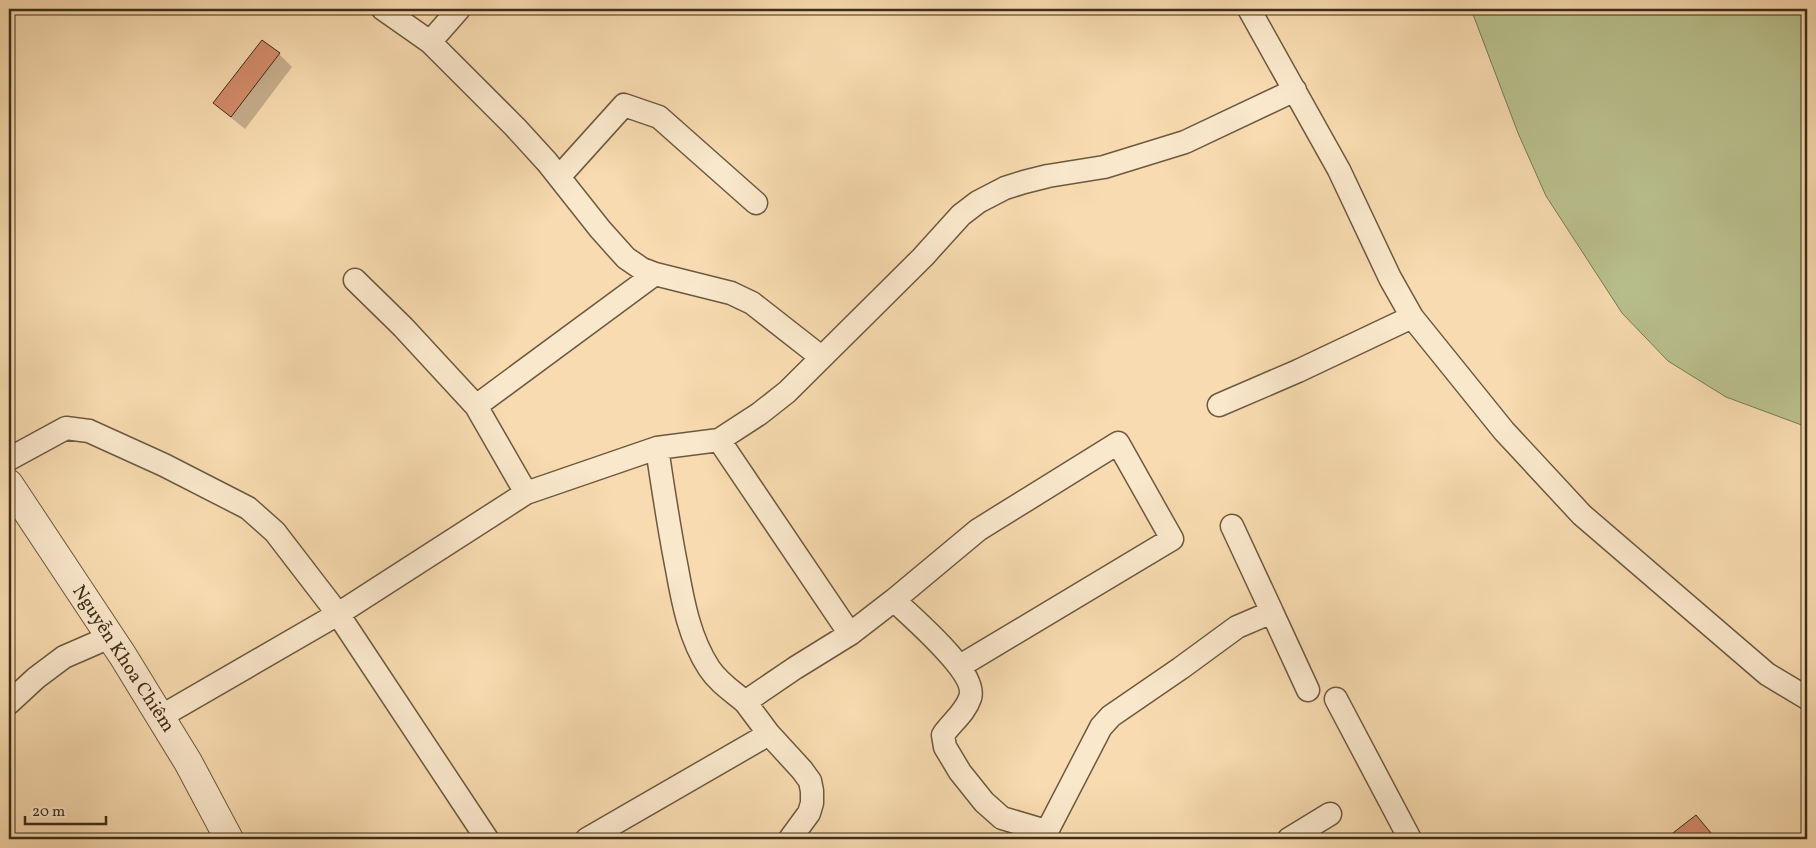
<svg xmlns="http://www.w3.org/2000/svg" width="1816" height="848" font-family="Vollkorn,serif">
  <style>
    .green { fill: #b9c18e; stroke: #7b7854 }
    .shadow { fill: #0003 }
    .building { fill: #d48c6c; stroke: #3d2e19 }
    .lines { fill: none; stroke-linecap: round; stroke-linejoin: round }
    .minor-casing { stroke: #6c593f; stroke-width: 25 }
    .tertiary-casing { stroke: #6c593f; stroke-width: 30 }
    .minor { stroke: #fae8cc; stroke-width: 22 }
    .tertiary { stroke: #fae8cc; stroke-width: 28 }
    .labels { text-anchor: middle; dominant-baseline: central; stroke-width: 5; stroke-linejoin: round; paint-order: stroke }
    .street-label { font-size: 19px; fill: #3d2e19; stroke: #fae8cc }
  </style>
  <rect width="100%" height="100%" fill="#f8dbb0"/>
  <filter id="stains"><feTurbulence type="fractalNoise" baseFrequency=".004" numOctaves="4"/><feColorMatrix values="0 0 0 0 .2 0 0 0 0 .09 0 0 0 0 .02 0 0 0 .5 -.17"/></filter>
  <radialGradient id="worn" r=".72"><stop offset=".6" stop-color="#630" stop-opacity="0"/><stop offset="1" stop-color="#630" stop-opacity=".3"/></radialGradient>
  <path class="green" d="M1471,9H1807V427L1726,397L1668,361L1622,313L1546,196L1518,133Z"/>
  <path class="shadow" d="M279,54L292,67L245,129L229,116L215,103Z
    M1696,816L1717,839H1674L1671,836Z"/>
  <path class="building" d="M262,40L280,53L231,117L213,103Z
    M1696,815L1716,839H1672L1669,836Z"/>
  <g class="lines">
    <defs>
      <path id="minor" d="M383,9L430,42L515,127L547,162L600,229L626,258L642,269L655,274L731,293L752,303L821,357
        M1249,9L1339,170L1390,278L1412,317L1504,431L1582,515L1767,674L1807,698
        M430,42L459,9
        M559,177L624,105L659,117L756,203
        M355,280L403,327L476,406
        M1219,405L1298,371L1412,317
        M719,440L850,634
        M657,448C663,488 669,529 677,569C683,603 690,639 709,668C718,682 732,691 745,702
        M9,459L66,428L89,431L164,465L248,508L275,532L338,614L487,839
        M526,493L476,406L655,274
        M1232,526L1272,612
        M894,600C911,617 979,673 970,698C965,713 952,722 943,735L945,747L960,772L984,802L1002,818L1046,831
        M1336,699L1410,839
        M9,703L36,678L64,657L110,637
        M160,717L338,614L526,493L657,448L719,440L759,414L787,392L923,257L961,215L978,202L1005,188L1024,182L1048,176L1104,167L1185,142L1295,90
        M587,839L769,734
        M790,839L809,813L812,803V791L810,781L802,770L769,734L745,702L795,668L850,634L894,600L978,530L1118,443L1172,539L960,666
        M1043,839L1101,727L1111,716L1181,668L1237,627L1272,612L1308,690
        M1289,839L1330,814"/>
      <path id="tertiary" d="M9,484L123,656L188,762L229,839"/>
    </defs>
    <use href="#minor" class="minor-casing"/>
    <use href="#tertiary" class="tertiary-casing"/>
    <use href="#minor" class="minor"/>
    <use href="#tertiary" class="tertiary"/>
  </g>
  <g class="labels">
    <g class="street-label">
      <text transform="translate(123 659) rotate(57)">Nguyễn Khoa Chiêm</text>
    </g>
  </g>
  <rect width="1816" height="848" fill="none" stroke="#f8dbb0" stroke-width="30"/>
  <rect x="10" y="10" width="1796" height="828" fill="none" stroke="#3d2e19" stroke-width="2.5"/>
  <rect x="15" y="15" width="1786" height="818" fill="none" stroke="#3d2e19"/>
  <path d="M25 816v8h81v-8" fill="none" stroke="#3d2e19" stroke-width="2.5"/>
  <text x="32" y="816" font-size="15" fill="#3d2e19" stroke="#fae8cc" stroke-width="4" paint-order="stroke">20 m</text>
  <rect width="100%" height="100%" filter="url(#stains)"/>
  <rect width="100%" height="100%" fill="url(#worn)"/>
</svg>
